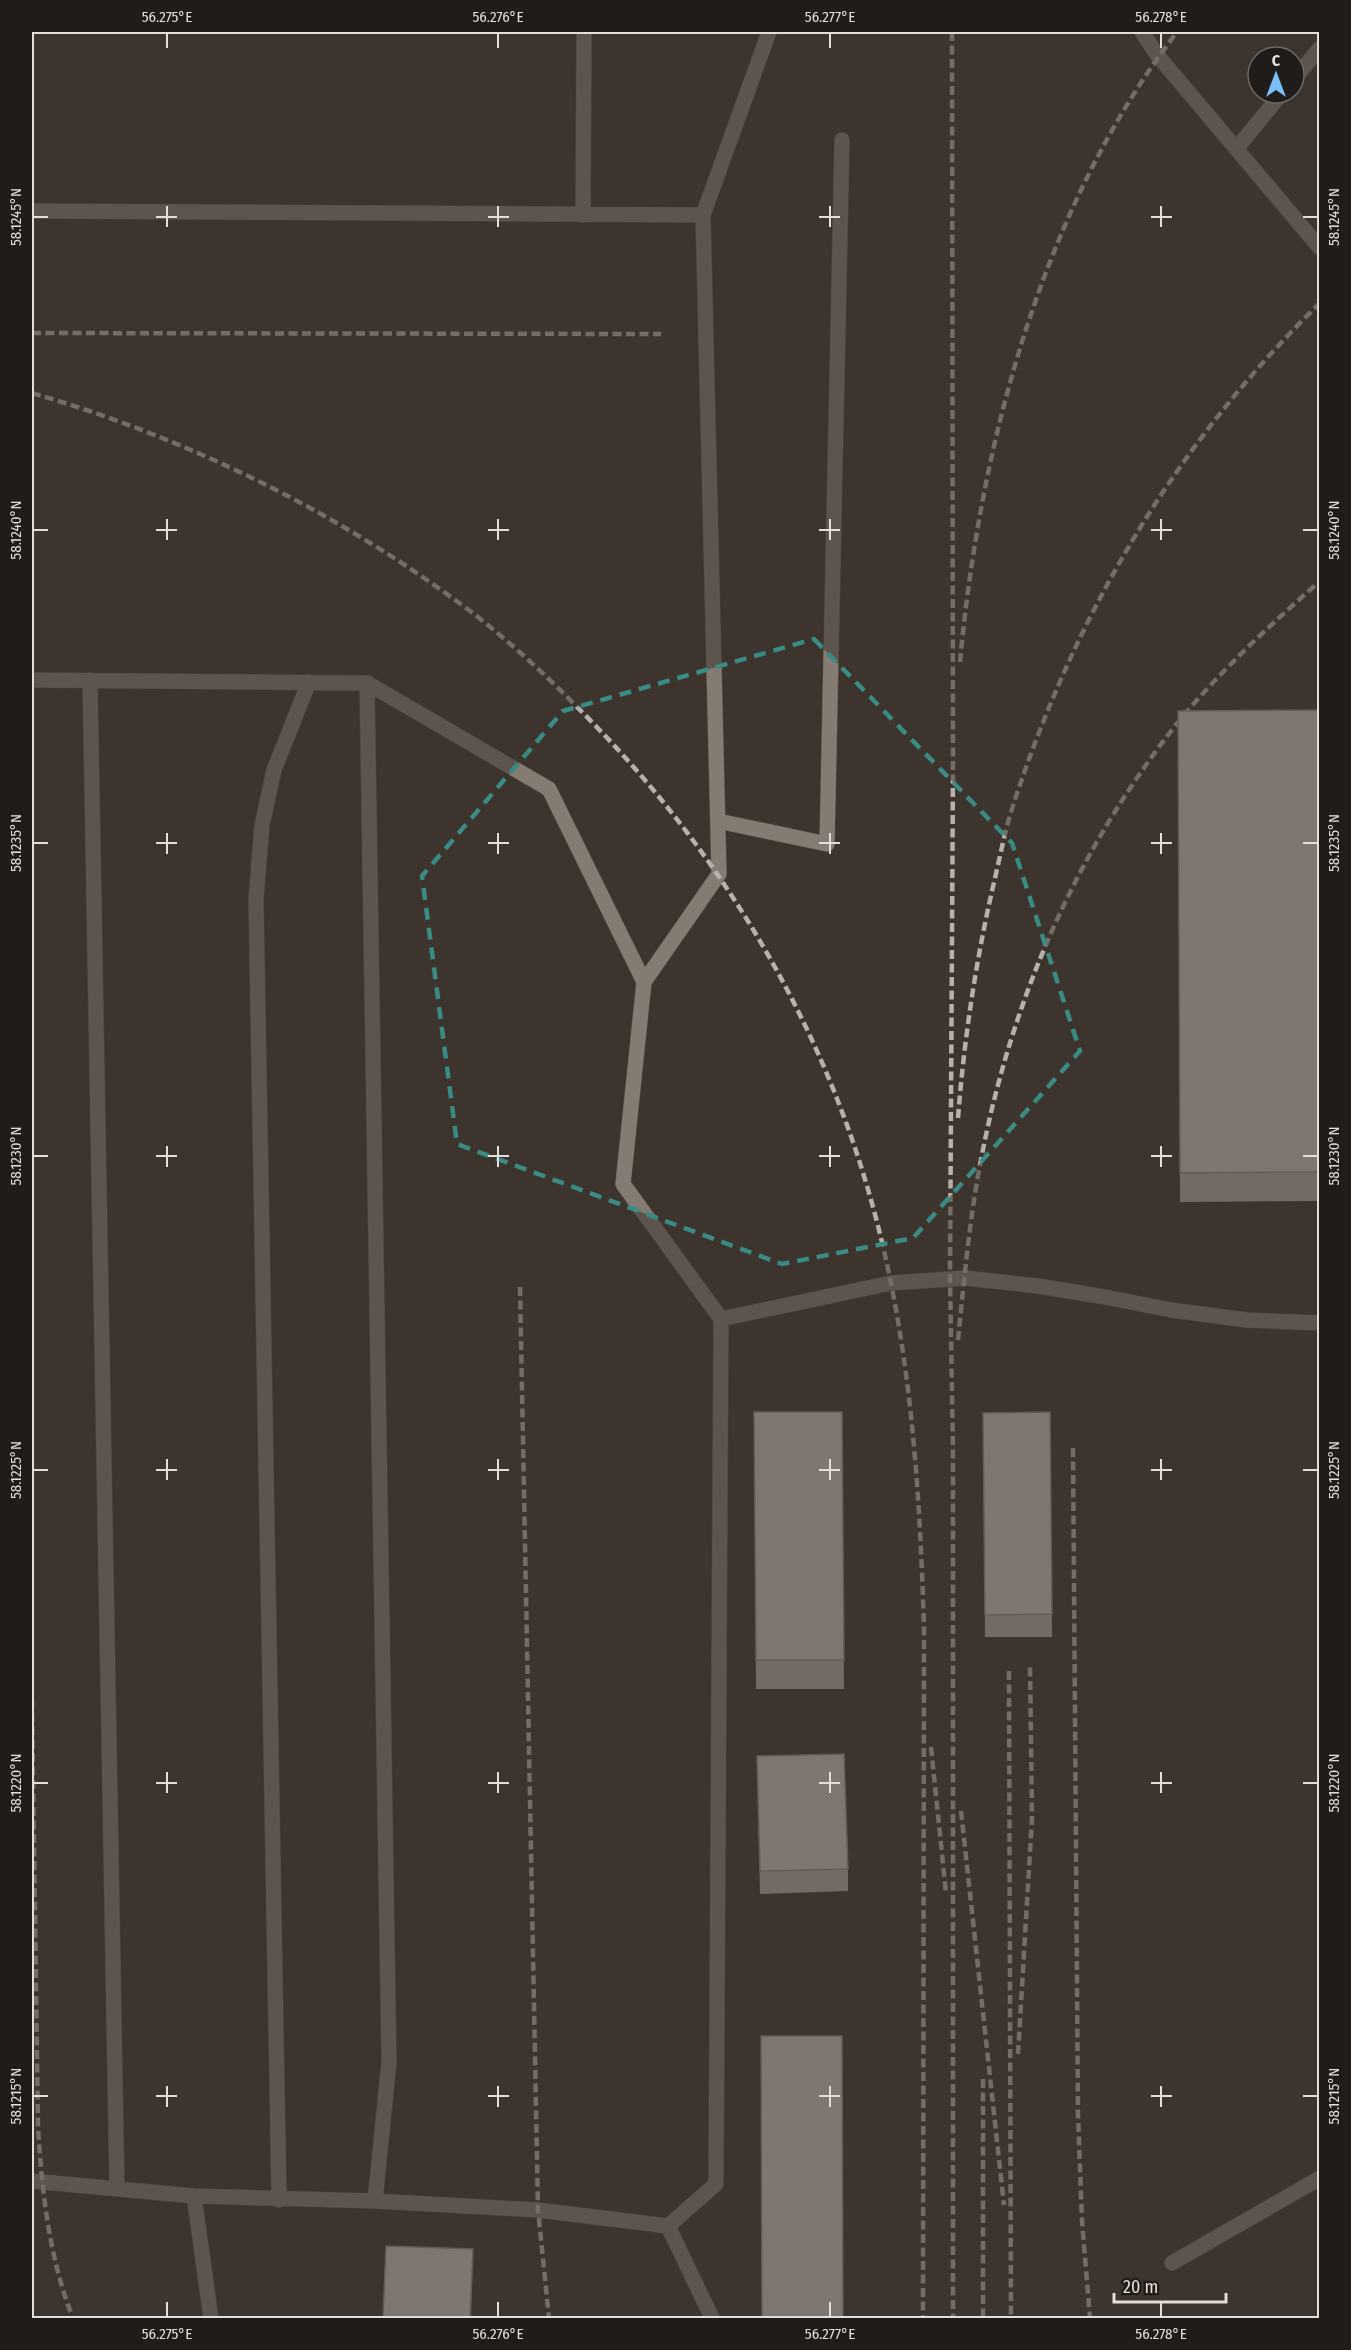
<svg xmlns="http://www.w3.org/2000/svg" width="1351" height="2350" font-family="'Fira Sans Condensed',sans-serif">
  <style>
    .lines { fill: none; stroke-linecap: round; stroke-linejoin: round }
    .lane-casing { stroke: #59524c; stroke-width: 16 }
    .lane { stroke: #847b73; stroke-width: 15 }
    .rail { stroke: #b7b1ac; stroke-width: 4.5; stroke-dasharray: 9 4.5; stroke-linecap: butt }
    .wall { fill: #b4aba4 }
    .shaded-wall { fill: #928b86 }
    .building { fill: #d1c7bf; stroke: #928b86; stroke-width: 1.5 }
    .marked { fill: none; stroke: #398b84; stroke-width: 4.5; stroke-dasharray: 12 8; stroke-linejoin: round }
    .ticks { fill: none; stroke: #e3deda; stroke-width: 2 }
    .neatline { fill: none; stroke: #e3deda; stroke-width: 2 }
    .ticks-label { font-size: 15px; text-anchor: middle; fill: #e3deda }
  </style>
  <rect width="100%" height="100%" fill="#3c342d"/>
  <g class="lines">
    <defs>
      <path id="lane" d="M1142,32L1158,56L1320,248
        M1294,79L1320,48
        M1237,148L1282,93
        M32,211L703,215
        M583,215L584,32
        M32,680L367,683L549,789L644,982L623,1184L721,1319L716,2184L668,2226L538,2210L375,2201L194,2196L32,2181
        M90,680L117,2189
        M367,683L389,2062L375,2201
        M718,821L827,844L842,140
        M644,982L719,874L703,215L769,32
        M721,1319L891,1283L965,1278L1038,1286L1105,1297L1171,1310L1247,1320L1320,1323
        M194,2196L211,2318
        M279,2200L256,899L262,825L274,770L309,682
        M668,2226L712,2318
        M1172,2263L1320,2178"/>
    </defs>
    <use href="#lane" class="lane-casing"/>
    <use href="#lane" class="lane"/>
    <path class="rail" d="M952,32L953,768L950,1278L953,1450V2318
      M32,333L661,334
      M32,393C190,439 342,514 474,614C511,643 546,675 579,709C724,853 831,1034 880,1234C912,1364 920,1497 924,1629L923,2318
      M960,662C980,445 1042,207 1177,32
      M958,1118C964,1041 975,966 992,891C998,866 1003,840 1010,815C1072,620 1172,447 1320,303
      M520,1287L538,2210L549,2318
      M958,1340C964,1282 969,1223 980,1165C1007,1019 1064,878 1151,758C1198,691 1259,635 1320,581
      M1073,1448L1078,2115L1082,2221L1090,2318
      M1009,1671L1011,2318
      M32,1699L38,2127C42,2192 49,2258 73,2318
      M931,1747L946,1893
      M961,1811L1004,2205
      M1018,2054L1032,1818L1030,1664
      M983,2079V2318"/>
  </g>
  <path class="wall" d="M1320,710V1201L1180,1202L1178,711Z
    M754,1412H842L844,1689H756Z
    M1050,1412L1052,1637H985L983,1413Z
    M757,1756L848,1869V1891L760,1894Z"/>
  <path class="shaded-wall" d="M473,2249L471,2319H470Z"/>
  <path class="building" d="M1320,710V1172L1180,1173L1178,711Z
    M754,1412H842L844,1660H756Z
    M1050,1412L1052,1614L985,1615L983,1413Z
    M844,1754L848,1869L760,1871L757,1756Z
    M761,2036H842L843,2319H762Z
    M386,2246L473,2249L470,2319H383Z"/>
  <path d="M0 0H1351V2350H0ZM814,639L1012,843L1080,1051L913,1238L782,1264L457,1144L422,876L563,711Z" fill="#3c342d" fill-opacity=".55" fill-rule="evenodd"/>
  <path class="marked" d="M814,639L1012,843L1080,1051L913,1238L782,1264L457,1144L422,876L563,711Z"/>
  <path class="ticks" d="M167,33V48M498,33V48M830,33V48M1161,33V48M167,206V227M498,206V227M830,206V227M1161,206V227M33,217H48M156,217H177M488,217H509M819,217H840M1151,217H1172M1303,217H1318M167,519V540M498,519V540M830,519V540M1161,519V540M33,530H48M156,530H177M488,530H509M819,530H840M1151,530H1172M1303,530H1318M167,833V854M498,833V854M830,833V854M1161,833V854M33,843H48M156,843H177M488,843H509M819,843H840M1151,843H1172M1303,843H1318M167,1146V1167M498,1146V1167M830,1146V1167M1161,1146V1167M33,1156H48M156,1156H177M488,1156H509M819,1156H840M1151,1156H1172M1303,1156H1318M167,1459V1480M498,1459V1480M830,1459V1480M1161,1459V1480M33,1470H48M156,1470H177M488,1470H509M819,1470H840M1151,1470H1172M1303,1470H1318M167,1772V1793M498,1772V1793M830,1772V1793M1161,1772V1793M33,1783H48M156,1783H177M488,1783H509M819,1783H840M1151,1783H1172M1303,1783H1318M167,2086V2107M498,2086V2107M830,2086V2107M1161,2086V2107M33,2096H48M156,2096H177M488,2096H509M819,2096H840M1151,2096H1172M1303,2096H1318M167,2302V2317M498,2302V2317M830,2302V2317M1161,2302V2317"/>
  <rect width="1351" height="2350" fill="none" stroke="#201c19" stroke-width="66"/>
  <g transform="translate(1276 75)"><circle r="28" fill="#201c19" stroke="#6e6a66" stroke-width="1.5"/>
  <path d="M0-4.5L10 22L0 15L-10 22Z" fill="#79bff8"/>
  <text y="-9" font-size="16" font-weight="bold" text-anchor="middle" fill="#e3deda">С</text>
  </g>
  <path d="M1114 2293v9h112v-9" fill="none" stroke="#e3deda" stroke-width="3"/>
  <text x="1123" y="2293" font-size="18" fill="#e3deda" stroke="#201c19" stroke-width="4.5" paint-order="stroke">20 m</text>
  <rect x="33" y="33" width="1285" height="2284" class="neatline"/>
  <g class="ticks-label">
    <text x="167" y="22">56.275°E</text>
    <text x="498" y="22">56.276°E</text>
    <text x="830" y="22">56.277°E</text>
    <text x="1161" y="22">56.278°E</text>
    <text transform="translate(16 217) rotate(-90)" y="5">58.1245°N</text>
    <text transform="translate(1334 217) rotate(-90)" y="5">58.1245°N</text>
    <text transform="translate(16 530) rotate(-90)" y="5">58.1240°N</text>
    <text transform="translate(1334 530) rotate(-90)" y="5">58.1240°N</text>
    <text transform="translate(16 843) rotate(-90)" y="5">58.1235°N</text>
    <text transform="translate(1334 843) rotate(-90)" y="5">58.1235°N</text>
    <text transform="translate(16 1156) rotate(-90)" y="5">58.1230°N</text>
    <text transform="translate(1334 1156) rotate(-90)" y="5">58.1230°N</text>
    <text transform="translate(16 1470) rotate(-90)" y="5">58.1225°N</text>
    <text transform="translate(1334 1470) rotate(-90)" y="5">58.1225°N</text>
    <text transform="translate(16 1783) rotate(-90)" y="5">58.1220°N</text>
    <text transform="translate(1334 1783) rotate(-90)" y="5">58.1220°N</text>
    <text transform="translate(16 2096) rotate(-90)" y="5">58.1215°N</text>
    <text transform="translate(1334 2096) rotate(-90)" y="5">58.1215°N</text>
    <text x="167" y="2339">56.275°E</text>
    <text x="498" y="2339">56.276°E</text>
    <text x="830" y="2339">56.277°E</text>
    <text x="1161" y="2339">56.278°E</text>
  </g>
</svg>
